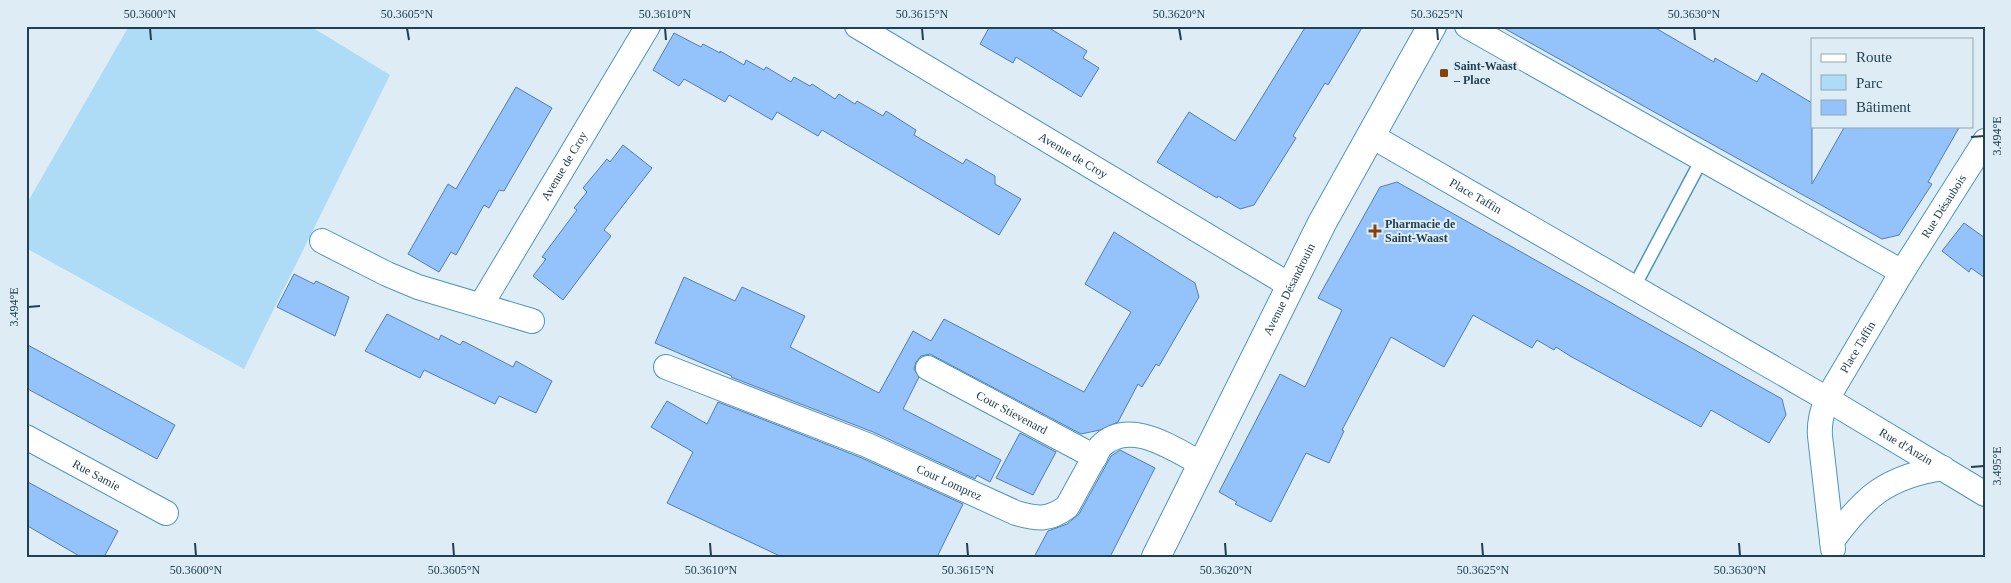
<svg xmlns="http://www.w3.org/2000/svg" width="2011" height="583" font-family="Georgia,serif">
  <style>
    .green { fill: #aedbf5 }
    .building { fill: #94c2fa; stroke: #537eb2 }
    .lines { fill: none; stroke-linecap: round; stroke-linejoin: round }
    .lane-casing { stroke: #4e97bf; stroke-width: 15 }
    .street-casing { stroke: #4e97bf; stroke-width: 26 }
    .secondary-casing { stroke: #4e97bf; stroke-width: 30 }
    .lane { stroke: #fff; stroke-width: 12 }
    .street { stroke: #fff; stroke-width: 24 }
    .secondary { stroke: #fff; stroke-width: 28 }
    .ticks { fill: none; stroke: #214051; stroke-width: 2 }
    .poi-dot { fill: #83430b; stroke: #deecf5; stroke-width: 2 }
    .labels { text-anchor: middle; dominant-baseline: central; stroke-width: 4; stroke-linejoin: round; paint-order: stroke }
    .poi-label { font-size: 12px; font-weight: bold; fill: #214051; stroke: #deecf5; text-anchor: start }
    .street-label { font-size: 12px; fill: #214051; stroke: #deecf5 }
    .neatline { fill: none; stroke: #214051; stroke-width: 2 }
    .ticks-label { font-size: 12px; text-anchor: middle; fill: #214051 }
  </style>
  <rect width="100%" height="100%" fill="#deecf5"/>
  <path class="green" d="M129,26H310L390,75L244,369L26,248V205Z"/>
  <path class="building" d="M990,26H1046L1087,51L1083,58L1099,68L1081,97L1016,57L1013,63L980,44Z
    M1306,26H1363L1328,85L1325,83L1293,136L1296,138L1254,205L1240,209L1218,196L1217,198L1157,162L1189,112L1235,141Z
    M1500,26H1652L1714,62L1715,58L1757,82L1762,73L1812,103V184L1845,126H1960L1928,182L1932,184L1899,235L1882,239Z
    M674,33L701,47L703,44L720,53V51L744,65L746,60L764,70L766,67L791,82L794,77L810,86L812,84L835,99L839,94L855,104L857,101L883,116L886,111L916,130L914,135L963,164L966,159L995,176V184L1021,199L999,235L822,130L818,136L777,112L772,120L729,95L725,102L684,79L679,86L653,70Z
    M516,87L552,108L504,191L499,190L489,208L484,205L456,255L451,252L439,272L408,254L448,184L456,189Z
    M623,145L652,168L604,230L611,236L563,300L533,276L546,259L542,257L577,210L574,208L587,192L583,188L607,159L610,162Z
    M1397,182L1782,399L1786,415L1769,443L1711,410L1701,427L1570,356L1556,347L1554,350L1537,340L1532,348L1473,315L1444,367L1391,337L1342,430L1344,431L1329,463L1306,453L1271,522L1235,504L1237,502L1219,492L1280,374L1305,387L1342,310L1318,298L1380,187Z
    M1964,223L1985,238V278L1971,268L1969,272L1942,251Z
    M1114,232L1195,283L1199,297L1159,366L1156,364L1142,387L1138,384L1118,422L1100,430L1081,434L930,354L921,356L916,362L914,369L919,377L903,409L1001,460L990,482L977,475L975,479L873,432L731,377L732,376L655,343L684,277L735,301L742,287L805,316L790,347L879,393L913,331L931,341L944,319L1084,392L1131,312L1085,284Z
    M294,274L314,284L316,281L349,297L335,336L277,307Z
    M387,314L439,340L441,335L460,345L463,341L513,367L516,361L552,381L536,413L499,396L495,404L424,370L420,378L365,351Z
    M26,344L175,425L157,459L26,388Z
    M667,401L707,424L718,402L862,458L963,504L937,557H782L667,503L693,452L651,427Z
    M1020,433L1056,452L1033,495L996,478Z
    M1120,450L1155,468L1110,557H1034L1048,531L1067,524L1079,514L1111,456Z
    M26,481L118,531L104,557H81L26,525Z"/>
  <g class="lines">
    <defs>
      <path id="lane" d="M1634,287L1702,159"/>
      <g id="street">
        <path id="s1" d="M857,26L1291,286"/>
        <path d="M1467,26L1902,272"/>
        <path id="s2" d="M1370,135L1827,399L1985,494"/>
        <path d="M322,241L387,274L418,287L532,321"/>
        <path id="s3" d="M481,305L648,26"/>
        <path id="s4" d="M666,367L867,445L1016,513C1037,519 1048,521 1067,507L1100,447C1129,417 1173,449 1202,464"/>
        <path id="s5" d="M928,368L1095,457"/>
        <path id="s6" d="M26,437L166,513"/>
        <path id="s7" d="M1832,541L1820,436C1819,422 1822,412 1827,399L1902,272L1985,141"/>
        <path d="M1833,549L1832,541C1864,497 1886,477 1943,468"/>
      </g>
      <g id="secondary">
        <path id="s8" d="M1156,557L1322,223L1432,26"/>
      </g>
    </defs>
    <use href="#lane" class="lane-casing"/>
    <use href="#street" class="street-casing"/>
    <use href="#secondary" class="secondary-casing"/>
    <use href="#lane" class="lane"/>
    <use href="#street" class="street"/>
    <use href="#secondary" class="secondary"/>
  </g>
  <path class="ticks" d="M150,28L151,40M407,28L409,40M665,28L666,40M922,28L923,40M1179,28L1181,40M1437,28L1438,40M1694,28L1695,40M1971,137L1984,136M28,307L40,306M1971,467L1984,466M195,543L196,556M453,543L454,556M710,543L711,556M967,543L968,556M1225,543L1226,556M1482,543L1483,556M1739,543L1740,556"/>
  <g class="poi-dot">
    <rect x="1439" y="68" width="10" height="10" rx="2.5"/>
    <path d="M1372.5 223.5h5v5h5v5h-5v5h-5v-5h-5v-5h5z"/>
  </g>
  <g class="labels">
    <g class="poi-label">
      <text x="1454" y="66">Saint-Waast<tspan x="1454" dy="14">– Place</tspan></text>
      <text x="1385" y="224">Pharmacie de<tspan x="1385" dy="14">Saint-Waast</tspan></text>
    </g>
    <g class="street-label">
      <text stroke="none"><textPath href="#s1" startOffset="252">Avenue de Croy</textPath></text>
      <text stroke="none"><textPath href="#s3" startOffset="162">Avenue de Croy</textPath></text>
      <text stroke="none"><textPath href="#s2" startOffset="122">Place Taffin</textPath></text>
      <text stroke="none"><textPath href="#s7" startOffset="369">Rue Désaubois</textPath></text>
      <text stroke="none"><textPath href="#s8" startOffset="299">Avenue Désandrouin</textPath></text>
      <text stroke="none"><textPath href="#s7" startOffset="204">Place Taffin</textPath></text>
      <text stroke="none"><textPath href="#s5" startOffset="95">Cour Stievenard</textPath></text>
      <text stroke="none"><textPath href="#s2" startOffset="620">Rue d'Anzin</textPath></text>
      <text stroke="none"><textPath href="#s6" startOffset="80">Rue Samie</textPath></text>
      <text stroke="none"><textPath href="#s4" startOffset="306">Cour Lomprez</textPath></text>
    </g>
  </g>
  <rect width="2011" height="583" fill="none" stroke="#deecf5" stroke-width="55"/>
  <rect x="1811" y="38" width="162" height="90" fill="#deecf5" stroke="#92a7b3"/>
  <rect x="1821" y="54" width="25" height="8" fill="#ffffff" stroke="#92a7b3"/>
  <text x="1856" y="62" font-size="15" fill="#214051">Route</text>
  <rect x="1821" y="75" width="25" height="15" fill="#aedbf5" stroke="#92a7b3"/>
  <text x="1856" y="88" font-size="15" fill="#214051">Parc</text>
  <rect x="1821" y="100" width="25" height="15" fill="#94c2fa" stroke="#92a7b3"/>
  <text x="1856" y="112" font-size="15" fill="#214051">Bâtiment</text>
  <rect x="28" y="28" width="1956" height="528" class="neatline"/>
  <g class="ticks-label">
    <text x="150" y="18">50.3600°N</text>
    <text x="407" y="18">50.3605°N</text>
    <text x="665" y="18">50.3610°N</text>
    <text x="922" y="18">50.3615°N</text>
    <text x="1179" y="18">50.3620°N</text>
    <text x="1437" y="18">50.3625°N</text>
    <text x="1694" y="18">50.3630°N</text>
    <text transform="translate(1997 136) rotate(-90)" y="4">3.494°E</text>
    <text transform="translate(14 307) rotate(-90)" y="4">3.494°E</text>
    <text transform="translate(1997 466) rotate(-90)" y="4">3.495°E</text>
    <text x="196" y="574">50.3600°N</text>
    <text x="454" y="574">50.3605°N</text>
    <text x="711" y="574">50.3610°N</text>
    <text x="968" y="574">50.3615°N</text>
    <text x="1226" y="574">50.3620°N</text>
    <text x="1483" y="574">50.3625°N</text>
    <text x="1740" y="574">50.3630°N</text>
  </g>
</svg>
